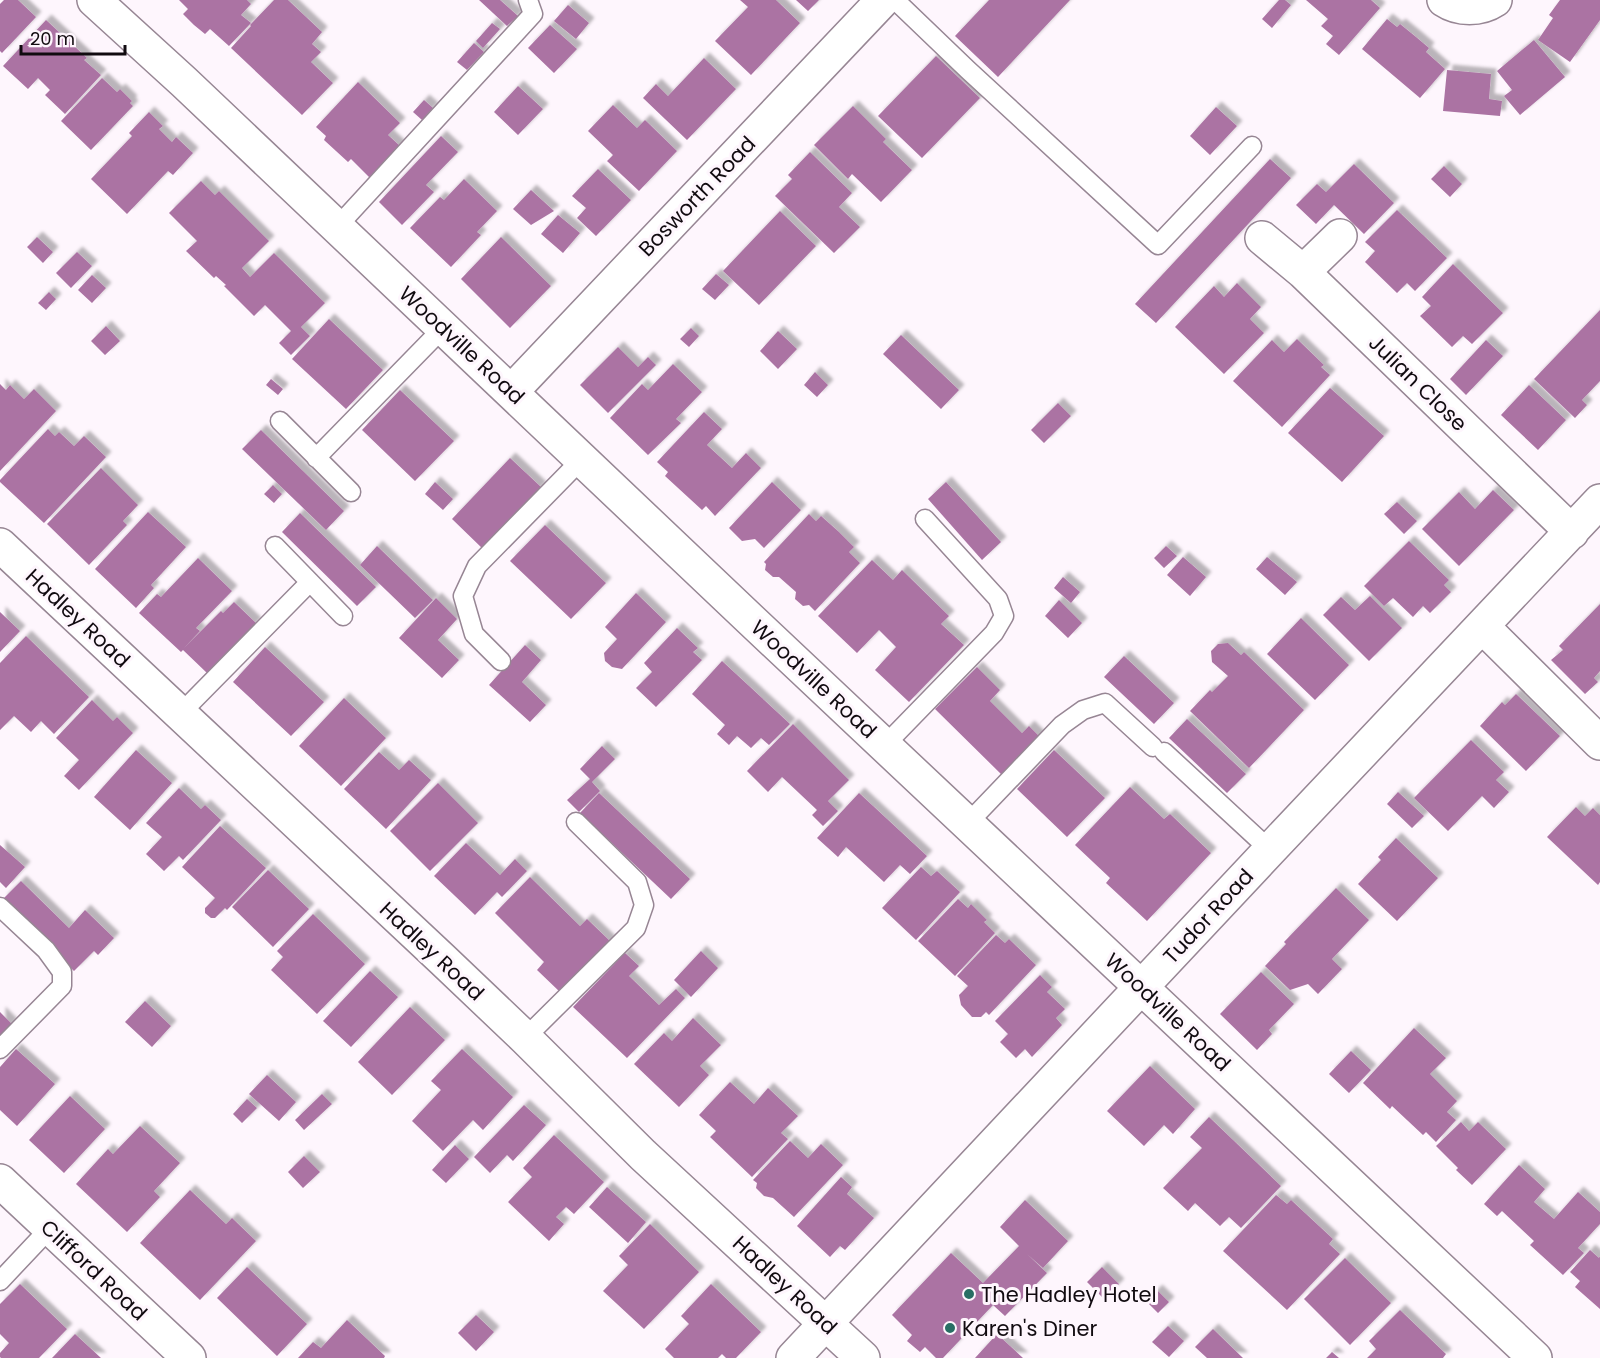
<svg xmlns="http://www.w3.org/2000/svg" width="1600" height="1358" font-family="Poppins,sans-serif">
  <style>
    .building { fill: #ab73a3; filter: url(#shadow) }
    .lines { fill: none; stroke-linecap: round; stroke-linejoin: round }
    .lane-casing { stroke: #978694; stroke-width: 21 }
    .street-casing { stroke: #978694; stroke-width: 36 }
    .lane { stroke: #fff; stroke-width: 18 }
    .street { stroke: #fff; stroke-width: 33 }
    .poi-dot { fill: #286e64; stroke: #fef6fd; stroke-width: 2 }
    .labels { text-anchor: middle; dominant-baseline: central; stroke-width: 6; stroke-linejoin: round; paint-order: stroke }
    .street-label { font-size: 21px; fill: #110b10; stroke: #fef6fd }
    .poi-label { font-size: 21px; fill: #110b10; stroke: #fef6fd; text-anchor: start }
  </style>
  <defs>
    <filter id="shadow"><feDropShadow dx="5.5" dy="-5.5" stdDeviation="1.5" flood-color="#0004"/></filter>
  </defs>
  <rect width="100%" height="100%" fill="#fef6fd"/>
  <path class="building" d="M4,0H18L36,17L2,53L0,51V4Z
    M179,0H247L251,4L241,15L251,23L229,46L210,29L205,34L194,25L183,14L188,9Z
    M274,0H288L322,32L312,44L321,52L311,62L333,83L302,115L231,48L251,26L250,25Z
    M479,0H500L518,16L507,26Z
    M740,0H776L800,23L751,75L715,41L748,7Z
    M796,0H819L808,11Z
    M989,0H1070L998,77L955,36Z
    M1279,0H1285L1291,5L1272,28L1262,19Z
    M1306,0H1371L1380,8L1339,55L1326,44L1333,36L1321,26L1328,19Z
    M1560,0H1600V20L1570,62L1538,40L1553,18L1549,15Z
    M568,5L589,23L576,39L554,21Z
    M1387,19L1397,27L1400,24L1416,37L1429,48L1426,52L1445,69L1420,98L1362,49Z
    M46,20L87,58L84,60L101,75L65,114L45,95L50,90L38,78L28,89L3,66Z
    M492,23L500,29L483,48L476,41Z
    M550,25L577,49L554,73L528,48Z
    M1534,40L1565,77L1520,115L1504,96L1512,90L1497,71Z
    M474,43L484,52L467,70L457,62Z
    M936,56L980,98L922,158L878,116Z
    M704,58L736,89L687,140L643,98L656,84L668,96Z
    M1447,70L1491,74L1489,99L1502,101L1500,116L1443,111Z
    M102,78L117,92L120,89L132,101L130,103L133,106L91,150L61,121Z
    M358,82L400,123L388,135L400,146L370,178L351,159L348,162L324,140L326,136L316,127Z
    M518,86L543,109L518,135L494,112Z
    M424,100L433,108L422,120L413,112Z
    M613,105L637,128L645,120L677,151L639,191L607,161L613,155L588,131Z
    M853,106L886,139L883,142L912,170L881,202L852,174L848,179L814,145Z
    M1216,107L1237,126L1210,155L1190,136Z
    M149,112L163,126L159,129L172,142L176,137L193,153L173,175L168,171L127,214L91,179L132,136L129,133Z
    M441,136L458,152L426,185L434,192L402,225L379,202Z
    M810,152L852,193L839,207L860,227L834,253L775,196L792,179L788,175Z
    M1270,159L1291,178L1156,323L1135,304Z
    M1354,164L1394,203L1364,234L1334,205L1316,224L1296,205L1317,184L1326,192Z
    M1444,166L1462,184L1450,197L1431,179Z
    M598,169L631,200L596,236L577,218L586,208L572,196Z
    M464,179L497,211L477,232L481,235L451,267L410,228L440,197L444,200Z
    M201,181L215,195L219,191L269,241L242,268L250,277L274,253L325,303L301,327L310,336L291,355L279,343L291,331L265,305L254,316L224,286L226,285L216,276L214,278L186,251L197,241L169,213Z
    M531,190L554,211L531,225L513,209Z
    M1397,210L1447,258L1415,291L1407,283L1397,293L1365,262L1375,251L1365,242Z
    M780,211L816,246L759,305L723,271Z
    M558,215L580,233L563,253L541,234Z
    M37,237L53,252L43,263L27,247Z
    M501,237L551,286L510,328L461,279Z
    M77,252L92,266L71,288L56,273Z
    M1453,264L1503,313L1472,344L1463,336L1452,347L1420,316L1431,306L1422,297Z
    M716,274L729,285L715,300L702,289Z
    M92,275L106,288L92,303L78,290Z
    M1237,283L1261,307L1250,319L1264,333L1224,374L1175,327L1214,286L1224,297Z
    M49,292L56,299L46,310L38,303Z
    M1600,310V381L1582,400L1587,405L1575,418L1534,379Z
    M329,319L383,370L346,409L292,359Z
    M106,326L120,341L105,355L91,341Z
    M691,328L699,336L689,347L680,339Z
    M778,331L797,349L778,369L760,351Z
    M901,335L959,390L941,409L883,354Z
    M1297,339L1324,365L1321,367L1330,375L1282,427L1233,381L1272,340L1284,352Z
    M1486,340L1503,356L1466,395L1450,379Z
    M618,347L638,367L648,357L656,365L608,413L580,385Z
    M673,364L702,392L676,419L681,423L648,455L610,418L642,384L648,390Z
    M815,372L828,385L817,397L804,385Z
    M271,379L283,389L278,395L266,385Z
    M0,384L6,390L10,385L24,399L34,389L56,411L0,471Z
    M1529,385L1566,420L1538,450L1501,415Z
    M1330,388L1384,436L1342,482L1288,433Z
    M400,390L454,441L415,481L362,430Z
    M1058,403L1071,416L1044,443L1031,430Z
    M704,412L722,429L707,445L732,468L746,453L761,468L715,516L706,506L702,510L665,476L668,472L657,462Z
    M48,429L55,436L59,432L74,446L84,436L106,457L44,523L0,482V480Z
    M261,430L344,511L326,530L242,449Z
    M510,458L541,487L483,549L452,519Z
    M101,468L138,505L123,521L127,525L89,565L47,524Z
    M435,482L453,499L443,510L425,494Z
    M772,482L801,510L764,548L755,539L742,541L729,528Z
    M946,482L1001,542L982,560L928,499Z
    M273,485L282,494L274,503L264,494Z
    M1493,490L1514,510L1459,566L1422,529L1459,492L1475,509Z
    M1397,502L1417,521L1404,534L1384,514Z
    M148,512L186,547L151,585L154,588L136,608L95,569Z
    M300,513L376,587L357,606L282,532Z
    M809,514L816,521L821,516L839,532L854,547L849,552L860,563L815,611L809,605L803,606L795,599L796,592L779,577H773L765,570L766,564L764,562Z
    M545,525L606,583L571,619L510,561Z
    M1409,541L1449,580L1444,585L1451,592L1430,613L1423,606L1413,617L1393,598L1384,606L1364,586Z
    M377,546L433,600L415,618L360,565Z
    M1166,546L1177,556L1164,568L1154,558Z
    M1183,557L1206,577L1190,596L1167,575Z
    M1267,557L1297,582L1285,595L1256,569Z
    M198,558L232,591L196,628L200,631L184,648L221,611L223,613L234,602L256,623L207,673L183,650L181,652L139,613L157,594L161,597Z
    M872,560L893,580L902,570L949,616L941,624L964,645L909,702L875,670L896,647L879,630L857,653L818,616Z
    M1063,577L1080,592L1071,603L1054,588Z
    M636,593L666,622L622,669L612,667L605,661L604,653L617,639L605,627Z
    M1370,596L1402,628L1369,661L1323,615L1341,597L1355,610Z
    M436,598L457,619L438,640L459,660L442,678L399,638Z
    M1059,600L1082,623L1068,638L1045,616Z
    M1600,604V671L1594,678L1598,682L1585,694L1551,660L1563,650L1559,646Z
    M0,612L20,631L0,652Z
    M1301,618L1349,665L1315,700L1267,654Z
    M677,628L698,648L693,652L702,660L656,707L636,688L652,672L644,663Z
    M26,636L89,697L54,734L41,721L31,732L14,716L0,730V663Z
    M1228,643L1241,655L1244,652L1304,710L1249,768L1190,711L1210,690L1212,692L1228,676L1212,662L1211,651L1218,644Z
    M525,645L541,660L522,682L546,705L530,722L489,685Z
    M265,647L324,702L291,736L233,682Z
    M1124,656L1174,703L1154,724L1104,677Z
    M722,661L790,724L769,745L761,738L751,748L737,736L729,745L717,734L725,725L692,694Z
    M977,667L1000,690L990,701L1022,733L1029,726L1041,738L1003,776L935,709Z
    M1516,694L1560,736L1526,771L1480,726L1502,702L1505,705Z
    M344,698L386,738L341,786L299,746Z
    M92,700L113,721L117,717L133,733L79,790L64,776L79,760L56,738Z
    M1187,719L1246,774L1227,793L1169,738Z
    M793,724L849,780L828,801L838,811L823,826L812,815L817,810L782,777L768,792L747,771Z
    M1471,740L1504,772L1496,780L1509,792L1494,808L1482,796L1448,831L1414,798Z
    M602,746L615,759L592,782L600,791L579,812L567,800L590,779L580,769Z
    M136,750L172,783L130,830L94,797Z
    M1054,750L1105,798L1067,837L1017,789Z
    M379,752L399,770L409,760L431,780L386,829L344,789Z
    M438,783L478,823L430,871L390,831Z
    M1130,787L1164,819L1170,814L1211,853L1147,921L1106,883L1110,878L1075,845Z
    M179,788L201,809L205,805L221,820L183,860L179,856L164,871L146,854L162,837L146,823Z
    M1398,792L1424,816L1412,828L1387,804Z
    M599,793L690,879L671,899L580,813Z
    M859,793L927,856L910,874L900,865L884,882L846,847L838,857L817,838Z
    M1576,807L1585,816L1593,808L1600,815V882L1598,885L1547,837Z
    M220,826L266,868L227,910L225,908L215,918H211L205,913V908L215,898L182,867Z
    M1396,838L1438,878L1397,921L1358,884L1381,860L1378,857Z
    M466,843L500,875L515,859L527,871L502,897L497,892L475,915L434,876Z
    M0,845L25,867L6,888L0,882Z
    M921,867L931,876L937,871L960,892L916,940L882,908Z
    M268,870L309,909L273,947L232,907Z
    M530,877L580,926L587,919L611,942L561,993L537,970L544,962L495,913Z
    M21,881L69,928L85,910L114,938L98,955L94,951L74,971L2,900Z
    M1336,888L1369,920L1332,959L1342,969L1318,994L1308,984L1290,990L1265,966L1286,944L1284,942Z
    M958,899L968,908L971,904L987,920L984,922L995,933L955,976L918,941Z
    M313,914L365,964L317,1014L271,970L283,957L277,951Z
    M996,935L1005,943L1009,939L1036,965L989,1015L986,1012L981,1017H972L961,1005L959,995L968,986L957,976Z
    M701,951L718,968L691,997L674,980Z
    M625,953L639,966L629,976L659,1005L676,989L685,998L627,1058L573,1007Z
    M370,971L398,997L351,1047L323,1021Z
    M1261,972L1294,1004L1269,1030L1272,1034L1257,1050L1220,1014Z
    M1040,975L1052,987L1047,992L1065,1009L1056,1018L1062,1025L1032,1057L1025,1049L1016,1058L1000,1042L1008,1034L995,1021Z
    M145,1001L171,1026L152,1047L125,1022Z
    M410,1007L445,1040L392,1095L358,1062Z
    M0,1012L12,1024L0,1037Z
    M693,1018L721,1045L700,1066L709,1075L679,1107L634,1064L664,1033L672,1041Z
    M1414,1028L1446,1058L1430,1074L1457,1101L1447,1112L1456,1120L1436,1142L1426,1132L1423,1135L1392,1106L1390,1109L1363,1083Z
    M16,1049L55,1084L17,1126L0,1110V1067Z
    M462,1049L513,1097L483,1130L473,1120L443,1151L412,1121L441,1090L431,1081Z
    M1351,1051L1371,1070L1349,1093L1329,1074Z
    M1150,1066L1195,1109L1173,1134L1164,1125L1144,1146L1107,1111Z
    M267,1075L296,1102L279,1121L249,1094Z
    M730,1082L754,1104L768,1088L798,1116L781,1133L788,1139L752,1177L710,1137L716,1131L699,1115Z
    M322,1094L332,1104L304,1130L295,1120Z
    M70,1096L105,1129L64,1173L29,1140Z
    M247,1099L257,1108L242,1123L233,1114Z
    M524,1105L546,1125L513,1161L507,1155L490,1173L474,1157Z
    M1209,1117L1281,1186L1241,1228L1229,1217L1220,1226L1195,1203L1188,1211L1163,1188L1202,1148L1190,1137Z
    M1461,1122L1469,1131L1478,1122L1506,1149L1472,1185L1456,1170L1458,1168L1436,1146Z
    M140,1126L180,1163L154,1191L160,1197L127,1232L76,1184L108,1149L113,1154Z
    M554,1135L604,1182L574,1214L566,1207L556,1217L564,1224L549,1241L508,1202L532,1177L523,1168Z
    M790,1141L808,1158L821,1144L843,1165L794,1217L773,1198L764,1196L756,1188L757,1183L753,1180Z
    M455,1145L469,1159L446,1183L432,1170Z
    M304,1156L320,1172L303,1188L288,1172Z
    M1519,1165L1545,1189L1534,1202L1554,1219L1578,1192L1600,1212V1224L1578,1248L1584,1253L1563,1275L1530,1245L1534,1241L1502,1211L1497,1216L1484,1204Z
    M841,1177L852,1187L847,1194L874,1218L845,1250L840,1246L830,1257L797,1226Z
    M607,1187L646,1222L628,1243L589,1207Z
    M190,1190L226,1224L232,1218L256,1241L200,1300L140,1243Z
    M1276,1195L1287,1204L1291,1200L1333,1239L1329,1244L1340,1254L1287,1310L1223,1251Z
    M1025,1200L1068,1241L1043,1268L1027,1254L1047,1273L1005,1316L993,1305L943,1358H936L925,1347L920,1352L907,1341L912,1335L892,1315L951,1253L983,1283L1019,1246L1000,1227Z
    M650,1224L699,1272L644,1329L603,1291L628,1265L619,1256Z
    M1590,1250L1599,1258L1600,1256V1309L1575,1287L1580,1281L1570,1272Z
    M1345,1258L1391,1303L1350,1345L1304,1299Z
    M247,1267L307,1324L277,1356L217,1298Z
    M1102,1267L1119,1284L1104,1299L1087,1282Z
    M20,1284L67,1329L39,1358H1L0,1357V1353L9,1343L0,1334V1304Z
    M711,1284L761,1332L736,1358H726L722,1354L718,1358H674L665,1349L689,1324L681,1316Z
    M1157,1290L1169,1302L1158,1313L1146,1301Z
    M1400,1310L1446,1354L1443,1358H1367L1376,1349L1369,1341Z
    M476,1315L494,1332L476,1351L458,1333Z
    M347,1320L385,1356L384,1358H298L313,1342L321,1348Z
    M1168,1326L1184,1341L1169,1357L1152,1342Z
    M1213,1329L1243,1358H1207L1195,1347Z
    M75,1334L101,1358H52Z
    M997,1334L1023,1358H975Z
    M1332,1352L1339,1358H1326Z"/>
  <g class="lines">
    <defs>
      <path id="lane" d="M895,0L968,70L1158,245L1252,146
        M337,227L533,14L528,0
        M280,421L351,492
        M316,458L443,328
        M275,546L343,616
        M501,661L474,634L463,596L477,566L582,459
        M180,714L310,582
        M885,745L994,633L1004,616L998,599L925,519
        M1164,752L1270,850
        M968,823L1062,725L1083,710L1105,703L1153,747
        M525,1038L636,928L644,905L637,882L576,822
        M0,1049L62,986V972L46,950L0,907
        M0,1281L50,1228"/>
      <path id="street" d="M94,0L184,82L751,620L1535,1358
        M1444,0C1459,10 1480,10 1495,0
        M1262,238L1303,272L1572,532
        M1303,272L1340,236
        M511,392L883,0
        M0,545L442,959L525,1038L643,1155L863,1358
        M1482,626L1600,743
        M0,1181L189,1358
        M793,1358L1270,850L1600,501"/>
    </defs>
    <use href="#lane" class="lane-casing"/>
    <use href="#street" class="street-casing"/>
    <use href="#lane" class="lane"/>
    <use href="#street" class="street"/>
  </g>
  <g class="poi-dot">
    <circle cx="969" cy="1294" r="6"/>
    <circle cx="950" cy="1328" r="6"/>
  </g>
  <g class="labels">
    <g class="street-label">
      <text transform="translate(697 196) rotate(-46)">Bosworth Road</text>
      <text transform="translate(462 345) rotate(43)">Woodville Road</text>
      <text transform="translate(1418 383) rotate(44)">Julian Close</text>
      <text transform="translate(78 618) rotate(43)">Hadley Road</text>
      <text transform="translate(814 679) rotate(43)">Woodville Road</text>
      <text transform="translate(1208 916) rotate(-47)">Tudor Road</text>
      <text transform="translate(432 951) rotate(43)">Hadley Road</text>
      <text transform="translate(1168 1012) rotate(43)">Woodville Road</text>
      <text transform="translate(94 1270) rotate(43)">Clifford Road</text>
      <text transform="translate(785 1285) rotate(43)">Hadley Road</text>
    </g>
    <g class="poi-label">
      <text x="981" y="1294">The Hadley Hotel</text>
      <text x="962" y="1328">Karen's Diner</text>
    </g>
  </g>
  <path d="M21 45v9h104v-9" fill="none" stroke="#110b10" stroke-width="3"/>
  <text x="30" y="45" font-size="18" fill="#110b10" stroke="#fef6fd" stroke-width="4.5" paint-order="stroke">20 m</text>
</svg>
